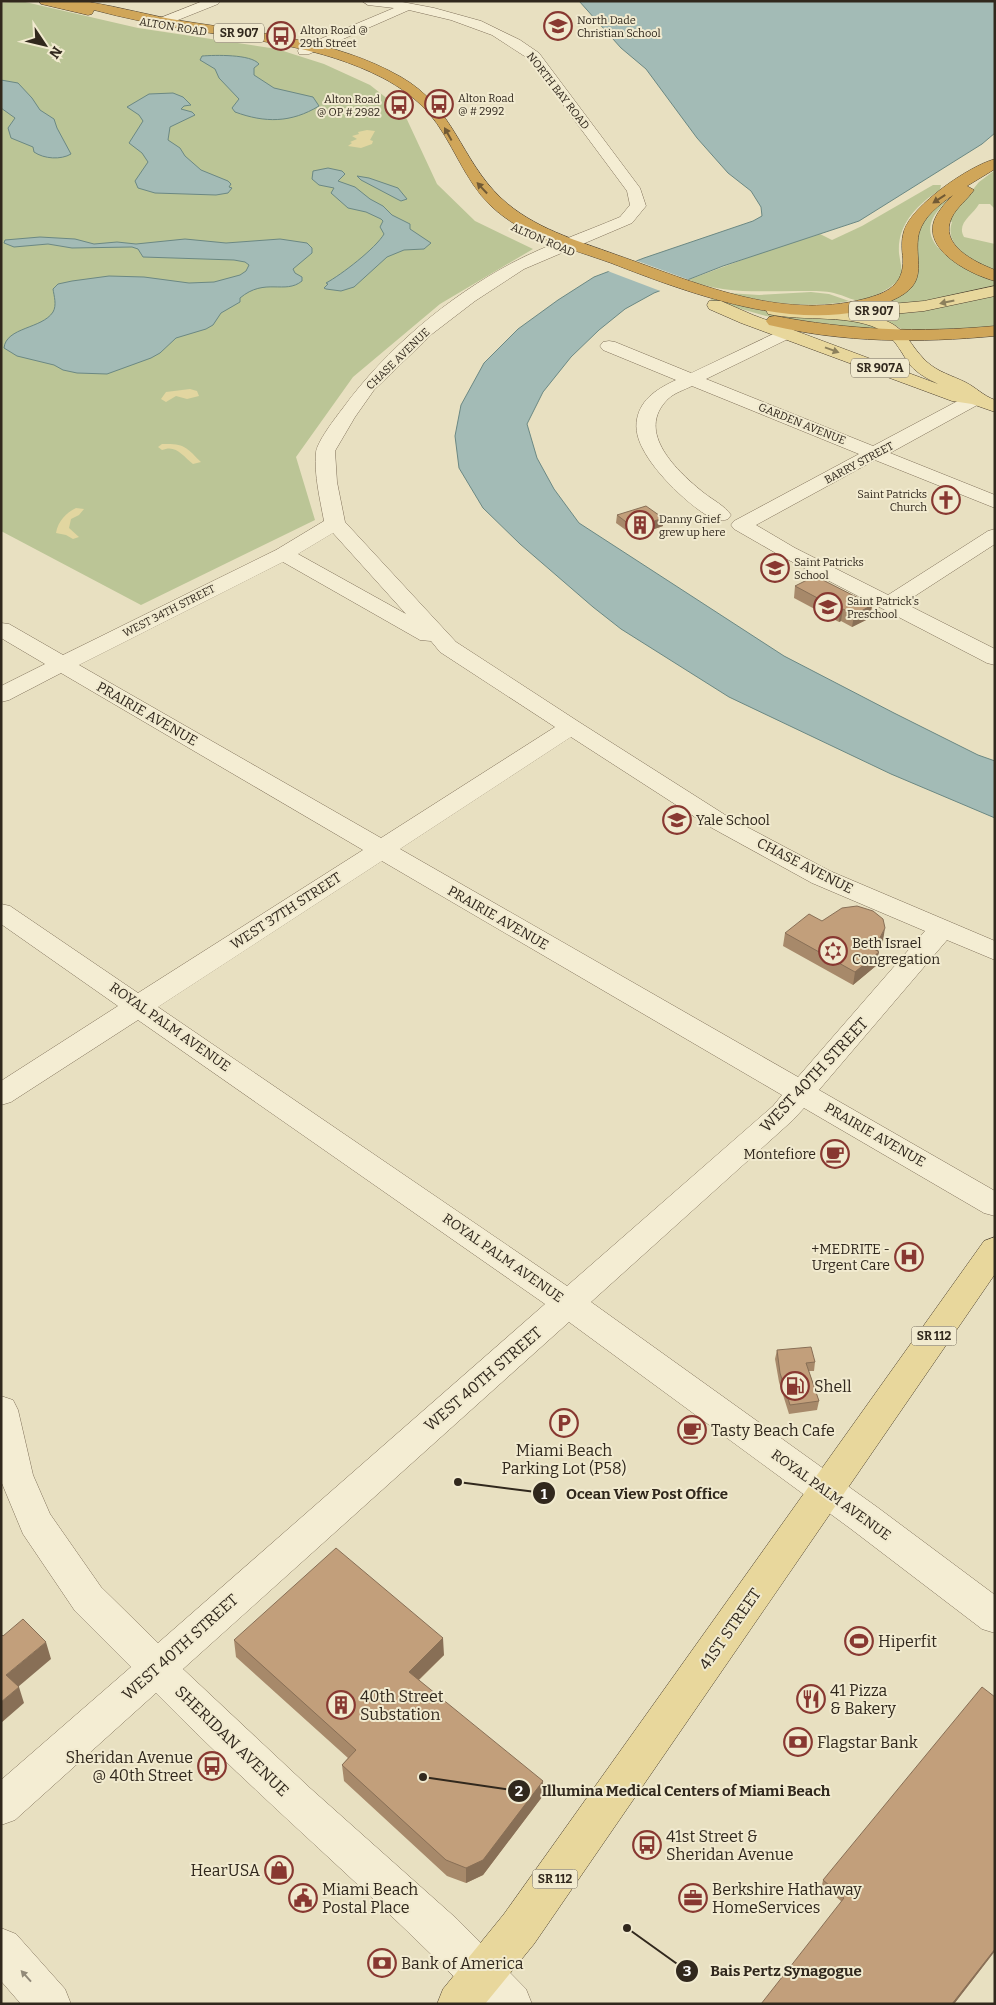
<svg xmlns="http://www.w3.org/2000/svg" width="996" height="2005" font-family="Bitter,serif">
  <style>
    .green { fill: #bbc596 }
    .sand { fill: #e2d6a0 }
    .water { fill: #a3bbb6; stroke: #6b8883 }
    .pier { fill: #e8e0c1 }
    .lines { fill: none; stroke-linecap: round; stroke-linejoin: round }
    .minor-casing { stroke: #80715a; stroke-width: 1 }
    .major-casing { stroke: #4d402e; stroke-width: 1 }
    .highway-casing { stroke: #4d402e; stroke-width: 1 }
    .minor { fill: #f4edd3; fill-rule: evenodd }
    .major { fill: #e8d79c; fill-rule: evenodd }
    .highway { fill: #d0a659; fill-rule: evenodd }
    .wall { fill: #a7896a }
    .shaded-wall { fill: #886f56 }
    .building { fill: #c29f7b; stroke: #886f56 }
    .oneway { fill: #715a35 }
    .oneway2 { fill: #8c805c }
    .oneway3 { fill: #928a78 }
    .labels { text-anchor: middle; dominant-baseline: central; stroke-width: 4; stroke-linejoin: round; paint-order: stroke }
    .far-poi-label { font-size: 11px; fill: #31281d; stroke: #f1eacf; text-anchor: start }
    .far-street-label { font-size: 11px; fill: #31281d; stroke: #f1eacf }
    .shield { fill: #f1eacf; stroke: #6b6252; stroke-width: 1 }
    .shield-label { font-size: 12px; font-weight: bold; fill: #31281d }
    .street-label { font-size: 14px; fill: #31281d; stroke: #f1eacf }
    .poi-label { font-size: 14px; fill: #31281d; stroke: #f1eacf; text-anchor: start }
    .near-street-label { font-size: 16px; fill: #31281d; stroke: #f1eacf }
    .near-poi-label { font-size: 16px; fill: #31281d; stroke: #f1eacf; text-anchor: start }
    .leader { fill: none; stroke: #31281d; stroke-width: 2 }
    .callout-dot { fill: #31281d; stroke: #f1eacf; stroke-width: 2 }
    .mark-label { font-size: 15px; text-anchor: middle; font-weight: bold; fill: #fff }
    .callout-label { font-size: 15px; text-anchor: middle; font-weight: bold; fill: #31281d; stroke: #f1eacf; stroke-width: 4; stroke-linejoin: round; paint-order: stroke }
  </style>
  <rect width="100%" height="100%" fill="#e8e0c1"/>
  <path class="green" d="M21,1L138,28L277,49L324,64L370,85L403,111L437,184L475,221L533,249L440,304L353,377L296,457L315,520L141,605L1,531V3Z
    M995,170V209L990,204H979C973,215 956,223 964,237L995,244V271C976,263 943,248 952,222L948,220L979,182Z
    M933,185H941L940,190C918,204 897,224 899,253C900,261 902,268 902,277C893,287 869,302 855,300C849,299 843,295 837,294C829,291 818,291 810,291C768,290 728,296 688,280L758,254L820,234L832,240L862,226Z
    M951,197C945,203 937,210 933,218C917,250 973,271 995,281V289L949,300L857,310L900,293L923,217Z
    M811,292L829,294L849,301C809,309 769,303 728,293L759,295Z
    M995,295V327L906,331L873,315L918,312Z
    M712,299L770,312L858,320L880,327L874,330L766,316L710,300Z"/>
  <path class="sand" d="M367,130L375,131L370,140L373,141L372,144L361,148L348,146L352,143L350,142L357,139L352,136L359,134L358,132Z
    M190,389L197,391L199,396L187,399L176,396L166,402L161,399L166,392Z
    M162,444C185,443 187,448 201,462L193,464C183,456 176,444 162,450L158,447Z
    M76,508L84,509L79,515L71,519L69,528L79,537L73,539L66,535L56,533C58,521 66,513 76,508Z"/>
  <path class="water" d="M579,1H995V133L982,144L859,221L723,266L654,293L625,309L599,330L571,357L543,392L527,424L537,458L554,489L579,523L784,656L894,713L978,755L995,761V818L891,774L729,697L621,629L593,607L520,544L483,508L459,468L455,436L461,405L484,363L518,329L558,300L594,277L644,258L753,221L762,216L761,207L751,191L728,173L697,138L646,69L621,48Z
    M202,56C215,55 251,54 259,64L254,68V75L274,88L313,97L319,106C291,123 265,123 235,112L232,108L239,99L219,78L215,69L200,60Z
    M1,80L18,83L32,98L40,110L54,119L57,128L71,154C61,160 44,159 34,152L33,147L11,138L8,128L15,118L1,108Z
    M173,93L183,97L191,105L184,106L181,109L192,112L195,115L170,127L168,140L180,148L185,156L201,170L228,181L231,184L229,187L232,188L228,193L216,195L155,193L138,188L135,181L148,162L142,153L129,143L143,121L139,115L127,107L149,94Z
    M328,168L342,171L345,174L338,181L355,187L370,199L383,206L392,215L410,224V229L431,243L424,249L404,250L387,257L354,287L341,291L326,289L324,288L328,284L326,283C341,275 376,248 384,234L380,227L383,221L381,219L366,212L348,208L331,193L334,188L319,185L312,179L313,171Z
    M357,176L369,178L398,188L407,199L401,201L397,199L361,180Z
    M40,237L75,239L94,244L117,242L136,244L185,239L226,243L280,239L307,243L312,248V253L293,269L295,273L302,277V281C285,295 265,277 240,298V302L221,313L213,325L206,329L176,338L160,353L151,358L107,374L77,373L63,370L54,365L17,356L4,348C6,327 42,329 53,312C57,305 54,296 53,289L58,284L72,281L109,276L144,277L189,283L214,282L240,275L246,271L249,265L245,262L234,260L143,257L138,249L132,247L72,248L48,244L14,247L4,243L5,240Z"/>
  <path class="pier" d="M632,259L692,281L663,292L605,270Z"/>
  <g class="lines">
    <defs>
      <path id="minor" d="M203,1H220L218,4L158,28H150L148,25L150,22Z
        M362,1H397L434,8L481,21L520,40L539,53L640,188L646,206L632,223L524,269L475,301L432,334L374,390L355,417L335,451L337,482L345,522L456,642L579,722L730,818L830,871L995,941V960L947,940L819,1090L995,1191V1216L984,1213L804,1108L793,1120L591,1302L877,1507L995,1595V1633L982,1629L851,1529L569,1322L183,1669L310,1788L457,1919L526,1989L532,2004H481C376,1896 261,1800 156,1693L15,1820L1,1825V1780L131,1667L75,1611L23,1534L1,1481V1396L13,1400L18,1410L33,1475L50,1514L101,1587L158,1643L545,1304L138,1020L11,1102L1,1105V1081L118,1006L1,924V904L10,906L138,993L363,850L61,673L9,700L1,702V686L45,664L1,638V623L9,624L63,655L276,550L324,521C320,499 314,475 316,453C316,443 336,417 343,408C386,349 448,297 512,263C546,245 585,232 620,217L630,205L627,191L529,59L492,35L451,20L409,10L309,54H299L298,51L299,48L394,8L368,5ZM333,533L406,614L298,554ZM283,562L420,640L431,641L440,652L555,727L381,838L79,665ZM571,737L712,828L812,883L925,931L798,1077L400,849ZM382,861L782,1095L773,1106L567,1286L158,1007Z
        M786,328L792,329L795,333L792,337L706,379L873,446L969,395L975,394L981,395L984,399L981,403L890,453L995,495V508L875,460L756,525L795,548L888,595L988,531L995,529V544L904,603L995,649V665L987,663L781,556L734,529L731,525L734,521L859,454L692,386C684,390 674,393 668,399C634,432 678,472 704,493C713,500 725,506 731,515L728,519C723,521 718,521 713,519C689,506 655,473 643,449C638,440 635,429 637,419C641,398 659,388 676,380L603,350L600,346L603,342L609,341L615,342L691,373Z
        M1,1928L16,1934L65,1989L71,2004H21L1,1981Z"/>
      <path id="major" d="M995,286V296L924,311L872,316C909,326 904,340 927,362C938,372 953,376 965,382C977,388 982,395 995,400V412L972,404L952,401L741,323L709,309L707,305L709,301H721L753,315L938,384C928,379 918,374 910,365C902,354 896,340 884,332C854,313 803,322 768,314L766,310L768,306L774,305L850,312L852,308L858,307L924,301Z
        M995,1237V1274L534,1944L485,2004H437L443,1989L504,1914L984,1241Z"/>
      <path id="highway" d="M39,1C56,1 72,0 89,2C120,7 151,16 183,21C257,33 334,39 401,77C455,108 460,159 501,198C533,228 576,240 617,255C694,282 780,321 864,299C887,293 904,285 903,259C902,250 901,241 904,231C912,205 969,166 995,159V169L967,186L974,190C967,200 957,207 952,217C938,245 975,262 995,270V281C972,275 928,253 933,225C935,214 945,203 953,195C939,205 924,216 919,233C913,259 930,280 899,297C816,342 691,294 611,263C569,248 524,237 491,206C463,179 453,141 428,112C415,98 400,87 383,78C321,46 253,40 184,29C154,24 124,18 94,10L92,14L88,15L41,4Z
        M775,316C848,330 920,333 995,326V336C920,343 843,343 769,325L766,321L769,317Z"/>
    </defs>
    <use href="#minor" class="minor-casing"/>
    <use href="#major" class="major-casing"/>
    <use href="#highway" class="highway-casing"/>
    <use href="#minor" class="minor"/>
    <use href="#major" class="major"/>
    <use href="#highway" class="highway"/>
  </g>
  <path class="wall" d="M617,515L663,526L634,536L616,523Z
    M795,586L872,605L870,618L852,627L841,621L839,622L794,598Z
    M822,921L883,941L878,951L877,965L853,985L783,946L785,933Z
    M777,1350L815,1362L814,1371H809L819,1401L817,1410L789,1414L779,1382L775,1359Z
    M234,1640L444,1655L419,1680L542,1797L483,1875L466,1883L447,1876L344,1781L342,1765L348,1758L236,1657Z
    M995,1697V1951L954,2004L841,1901L822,1885L823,1880Z"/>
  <path class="shaded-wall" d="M663,518V526L634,536V528Z
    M872,605L870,618L852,627L854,615Z
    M843,609L841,621L839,622L840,610Z
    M885,928L883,941L876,955L879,952L877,965L853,985L855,972L874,949Z
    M443,1638L444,1655L410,1688L409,1672Z
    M46,1642L51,1659L12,1692L6,1675Z
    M19,1687L24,1703L1,1723V1702Z
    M543,1781L542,1797L483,1875L466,1883V1868Z
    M995,1949V1951L954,2004H952Z"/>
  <path class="building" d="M646,506L663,518L634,528L617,515Z
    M815,576L872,605L854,615L843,609L840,610L795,586Z
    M857,906L873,911L883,919L885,928L874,949L879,952L855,972L785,933L809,914L822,921L842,908Z
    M811,1347L815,1362L806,1363L819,1401L790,1405L780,1373L777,1350Z
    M336,1548L443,1638L409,1672L543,1781L483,1860L466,1868L446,1860L342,1765L356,1750L234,1640Z
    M23,1619L46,1642L6,1675L19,1687L1,1702V1634L3,1636Z
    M982,1687L995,1697V1949L952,2004H761L844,1898L823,1880Z"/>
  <defs><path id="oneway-solid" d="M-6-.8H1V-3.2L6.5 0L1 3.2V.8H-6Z" transform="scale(1.25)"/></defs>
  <g class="oneway">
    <use href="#oneway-solid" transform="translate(448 134) rotate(-119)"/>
    <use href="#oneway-solid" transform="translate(482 188) rotate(-133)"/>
    <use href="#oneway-solid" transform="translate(939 199) rotate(147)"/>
  </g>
  <g class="oneway2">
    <use href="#oneway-solid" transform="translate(947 302) rotate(168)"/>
    <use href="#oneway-solid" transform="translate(832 350) rotate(20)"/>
  </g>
  <use class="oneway3" href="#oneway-solid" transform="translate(26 1976) rotate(-132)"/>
  <defs>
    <symbol id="school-ring" viewBox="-11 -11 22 22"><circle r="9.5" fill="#f1eacf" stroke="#883831" stroke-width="1.5"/><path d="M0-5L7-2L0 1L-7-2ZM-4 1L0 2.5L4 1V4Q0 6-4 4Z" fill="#883831"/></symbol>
    <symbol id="bus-ring" viewBox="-11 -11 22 22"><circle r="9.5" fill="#f1eacf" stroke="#883831" stroke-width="1.5"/><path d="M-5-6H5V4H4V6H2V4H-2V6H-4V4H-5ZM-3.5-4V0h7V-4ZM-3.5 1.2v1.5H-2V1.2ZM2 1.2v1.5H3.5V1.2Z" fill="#883831"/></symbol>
    <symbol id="church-ring" viewBox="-11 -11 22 22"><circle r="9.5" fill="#f1eacf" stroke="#883831" stroke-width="1.5"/><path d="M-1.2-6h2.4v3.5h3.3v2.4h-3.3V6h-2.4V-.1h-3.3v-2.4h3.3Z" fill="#883831"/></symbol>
    <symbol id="building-ring" viewBox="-11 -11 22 22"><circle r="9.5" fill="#f1eacf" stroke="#883831" stroke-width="1.5"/><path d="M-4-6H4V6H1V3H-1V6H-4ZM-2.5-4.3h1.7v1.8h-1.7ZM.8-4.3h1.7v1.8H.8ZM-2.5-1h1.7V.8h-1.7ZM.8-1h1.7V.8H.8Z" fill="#883831"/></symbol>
    <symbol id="synagogue-ring" viewBox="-11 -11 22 22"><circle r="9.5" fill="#f1eacf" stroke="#883831" stroke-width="1.5"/><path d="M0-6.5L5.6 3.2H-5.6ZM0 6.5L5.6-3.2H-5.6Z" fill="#883831"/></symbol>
    <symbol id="cafe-ring" viewBox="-11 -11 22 22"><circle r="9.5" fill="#f1eacf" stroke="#883831" stroke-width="1.5"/><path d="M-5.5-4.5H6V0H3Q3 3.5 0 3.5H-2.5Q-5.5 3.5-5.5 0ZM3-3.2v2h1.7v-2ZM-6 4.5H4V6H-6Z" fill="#883831"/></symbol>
    <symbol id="hospital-ring" viewBox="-11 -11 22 22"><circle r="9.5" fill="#f1eacf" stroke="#883831" stroke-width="1.5"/><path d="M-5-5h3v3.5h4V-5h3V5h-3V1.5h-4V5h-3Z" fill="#883831"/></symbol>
    <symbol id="fuel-ring" viewBox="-11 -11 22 22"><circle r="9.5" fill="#f1eacf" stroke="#883831" stroke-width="1.5"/><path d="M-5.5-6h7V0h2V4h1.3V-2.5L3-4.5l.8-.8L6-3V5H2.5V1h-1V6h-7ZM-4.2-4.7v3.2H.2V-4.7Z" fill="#883831"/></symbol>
    <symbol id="parking-ring" viewBox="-11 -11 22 22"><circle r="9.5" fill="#f1eacf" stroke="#883831" stroke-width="1.5"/><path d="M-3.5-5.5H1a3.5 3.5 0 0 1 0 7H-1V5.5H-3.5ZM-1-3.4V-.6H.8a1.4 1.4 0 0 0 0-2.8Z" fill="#883831"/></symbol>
    <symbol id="stadium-ring" viewBox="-11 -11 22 22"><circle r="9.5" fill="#f1eacf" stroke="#883831" stroke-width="1.5"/><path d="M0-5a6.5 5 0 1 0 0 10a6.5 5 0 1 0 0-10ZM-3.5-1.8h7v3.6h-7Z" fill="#883831"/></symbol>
    <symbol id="restaurant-ring" viewBox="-11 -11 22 22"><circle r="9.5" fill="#f1eacf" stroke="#883831" stroke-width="1.5"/><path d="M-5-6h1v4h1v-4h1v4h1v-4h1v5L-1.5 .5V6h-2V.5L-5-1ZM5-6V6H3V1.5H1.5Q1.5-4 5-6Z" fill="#883831"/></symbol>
    <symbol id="bank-ring" viewBox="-11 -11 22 22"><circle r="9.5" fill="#f1eacf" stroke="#883831" stroke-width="1.5"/><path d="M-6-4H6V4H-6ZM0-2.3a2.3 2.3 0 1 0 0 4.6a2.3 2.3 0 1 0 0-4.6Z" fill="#883831"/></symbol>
    <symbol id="shop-ring" viewBox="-11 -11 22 22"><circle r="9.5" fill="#f1eacf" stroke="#883831" stroke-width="1.5"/><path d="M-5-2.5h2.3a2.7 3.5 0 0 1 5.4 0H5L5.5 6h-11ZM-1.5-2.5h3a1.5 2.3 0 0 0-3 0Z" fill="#883831"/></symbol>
    <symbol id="civic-ring" viewBox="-11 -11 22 22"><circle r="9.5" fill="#f1eacf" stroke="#883831" stroke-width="1.5"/><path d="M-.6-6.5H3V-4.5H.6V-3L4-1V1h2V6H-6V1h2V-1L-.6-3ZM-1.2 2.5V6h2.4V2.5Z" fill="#883831"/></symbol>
    <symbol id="office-ring" viewBox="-11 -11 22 22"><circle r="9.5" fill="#f1eacf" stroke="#883831" stroke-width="1.5"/><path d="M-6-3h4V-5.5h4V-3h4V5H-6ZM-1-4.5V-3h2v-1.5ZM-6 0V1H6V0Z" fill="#883831"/></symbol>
  </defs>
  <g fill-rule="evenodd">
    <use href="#school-ring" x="542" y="10" width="32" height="32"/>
    <use href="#bus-ring" x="265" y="20" width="32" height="32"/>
    <use href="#bus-ring" x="423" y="88" width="32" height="32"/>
    <use href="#bus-ring" x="383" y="89" width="32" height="32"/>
    <use href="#church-ring" x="930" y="484" width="32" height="32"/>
    <use href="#building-ring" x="624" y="509" width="32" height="32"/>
    <use href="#school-ring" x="759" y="552" width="32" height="32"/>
    <use href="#school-ring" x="812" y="591" width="32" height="32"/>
    <use href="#school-ring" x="661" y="804" width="32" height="32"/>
    <use href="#synagogue-ring" x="817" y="935" width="32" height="32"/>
    <use href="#cafe-ring" x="819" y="1138" width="32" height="32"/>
    <use href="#hospital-ring" x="893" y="1241" width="32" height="32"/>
    <use href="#fuel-ring" x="779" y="1370" width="32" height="32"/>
    <use href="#parking-ring" x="548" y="1407" width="32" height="32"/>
    <use href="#cafe-ring" x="676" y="1414" width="32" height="32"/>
    <use href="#stadium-ring" x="843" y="1625" width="32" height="32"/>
    <use href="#restaurant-ring" x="795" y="1683" width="32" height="32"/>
    <use href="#building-ring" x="325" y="1689" width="32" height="32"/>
    <use href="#bank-ring" x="782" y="1726" width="32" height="32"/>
    <use href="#bus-ring" x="196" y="1750" width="32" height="32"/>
    <use href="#bus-ring" x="631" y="1829" width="32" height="32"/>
    <use href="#shop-ring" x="263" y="1854" width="32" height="32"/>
    <use href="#civic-ring" x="287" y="1882" width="32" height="32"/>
    <use href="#office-ring" x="677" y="1882" width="32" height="32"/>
    <use href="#bank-ring" x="366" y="1947" width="32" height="32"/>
  </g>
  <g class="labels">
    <g class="far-poi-label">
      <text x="577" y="20">North Dade<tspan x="577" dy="13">Christian School</tspan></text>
      <text x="300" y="30">Alton Road @<tspan x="300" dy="13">29th Street</tspan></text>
      <text x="458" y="98">Alton Road<tspan x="458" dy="13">@ # 2992</tspan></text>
      <text x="380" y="99" text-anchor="end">Alton Road<tspan x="380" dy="13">@ OP # 2982</tspan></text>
      <text x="927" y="494" text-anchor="end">Saint Patricks<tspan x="927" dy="13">Church</tspan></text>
      <text x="659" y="519">Danny Grief<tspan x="659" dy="13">grew up here</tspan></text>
      <text x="794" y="562">Saint Patricks<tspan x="794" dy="13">School</tspan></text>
      <text x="847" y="601">Saint Patrick's<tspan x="847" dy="13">Preschool</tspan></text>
    </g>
    <g class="far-street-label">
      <text transform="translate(173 27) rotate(9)">ALTON ROAD</text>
      <text transform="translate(558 91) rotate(52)">NORTH BAY ROAD</text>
      <text transform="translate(543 240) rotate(23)">ALTON ROAD</text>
      <text transform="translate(398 359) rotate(-44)">CHASE AVENUE</text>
      <text transform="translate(802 424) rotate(22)">GARDEN AVENUE</text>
      <text transform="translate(859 463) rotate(-28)">BARRY STREET</text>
      <text transform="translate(169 611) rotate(-27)">WEST 34TH STREET</text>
    </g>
    <g class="shield">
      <rect x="214" y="23.5" width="50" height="19" rx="4"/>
      <rect x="849" y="301.5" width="50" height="19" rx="4"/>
      <rect x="851" y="358.5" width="58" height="19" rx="4"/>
      <rect x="911.5" y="1326.5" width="45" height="19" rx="4"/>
      <rect x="532.5" y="1869.5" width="45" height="19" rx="4"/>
    </g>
    <g class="shield-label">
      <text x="239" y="33">SR 907</text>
      <text x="874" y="311">SR 907</text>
      <text x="880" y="368">SR 907A</text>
      <text x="934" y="1336">SR 112</text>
      <text x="555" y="1879">SR 112</text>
    </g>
    <g class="street-label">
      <text transform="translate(147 714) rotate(30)">PRAIRIE AVENUE</text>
      <text transform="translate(805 866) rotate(27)">CHASE AVENUE</text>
      <text transform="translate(286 911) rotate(-33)">WEST 37TH STREET</text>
      <text transform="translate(498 918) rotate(30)">PRAIRIE AVENUE</text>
      <text transform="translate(170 1027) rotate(35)">ROYAL PALM AVENUE</text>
      <text transform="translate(875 1135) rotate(30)">PRAIRIE AVENUE</text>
      <text transform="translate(503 1258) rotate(35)">ROYAL PALM AVENUE</text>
      <text transform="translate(831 1495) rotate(36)">ROYAL PALM AVENUE</text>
    </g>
    <g class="poi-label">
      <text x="696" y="820">Yale School</text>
      <text x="852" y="943">Beth Israel<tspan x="852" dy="16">Congregation</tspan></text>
      <text x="816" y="1154" text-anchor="end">Montefiore</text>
      <text x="890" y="1249" text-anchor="end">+MEDRITE -<tspan x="890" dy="16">Urgent Care</tspan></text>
    </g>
    <g class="near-street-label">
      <text transform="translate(814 1075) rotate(-47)">WEST 40TH STREET</text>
      <text transform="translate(483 1379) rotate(-41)">WEST 40TH STREET</text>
      <text transform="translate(730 1629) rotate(-55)">41ST STREET</text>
      <text transform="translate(180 1647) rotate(-42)">WEST 40TH STREET</text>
      <text transform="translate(232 1741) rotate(44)">SHERIDAN AVENUE</text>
    </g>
    <g class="near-poi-label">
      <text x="814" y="1386">Shell</text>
      <text x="711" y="1430">Tasty Beach Cafe</text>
      <text x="564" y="1450" text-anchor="middle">Miami Beach<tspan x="564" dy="18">Parking Lot (P58)</tspan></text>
      <text x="878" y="1641">Hiperfit</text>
      <text x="830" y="1690">41 Pizza<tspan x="830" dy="18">&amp; Bakery</tspan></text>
      <text x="360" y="1696">40th Street<tspan x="360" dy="18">Substation</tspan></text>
      <text x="817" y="1742">Flagstar Bank</text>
      <text x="193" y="1757" text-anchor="end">Sheridan Avenue<tspan x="193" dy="18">@ 40th Street</tspan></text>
      <text x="666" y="1836">41st Street &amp;<tspan x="666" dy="18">Sheridan Avenue</tspan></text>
      <text x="260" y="1870" text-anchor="end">HearUSA</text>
      <text x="322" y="1889">Miami Beach<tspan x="322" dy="18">Postal Place</tspan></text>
      <text x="712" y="1889">Berkshire Hathaway<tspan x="712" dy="18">HomeServices</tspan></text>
      <text x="401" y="1963">Bank of America</text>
    </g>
  </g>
  <path class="leader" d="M458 1482L544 1493M423 1777L519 1791M627 1928L687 1971"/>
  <g class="callout-dot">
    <circle cx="458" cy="1482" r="5"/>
    <circle cx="423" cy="1777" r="5"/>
    <circle cx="627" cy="1928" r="5"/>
    <circle cx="544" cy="1493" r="12"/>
    <circle cx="519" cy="1791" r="12"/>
    <circle cx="687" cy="1971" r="12"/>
  </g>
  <g class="mark-label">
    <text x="544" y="1499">1</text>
    <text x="519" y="1796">2</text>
    <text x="687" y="1976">3</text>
  </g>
  <g class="callout-label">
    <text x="647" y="1499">Ocean View Post Office</text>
    <text x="686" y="1796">Illumina Medical Centers of Miami Beach</text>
    <text x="786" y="1976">Bais Pertz Synagogue</text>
  </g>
  <rect width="996" height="2005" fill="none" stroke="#31281d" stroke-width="5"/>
  <g transform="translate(45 45) rotate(125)" stroke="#f1eacf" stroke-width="4" paint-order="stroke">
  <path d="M0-4L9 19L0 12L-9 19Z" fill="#31281d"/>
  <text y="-8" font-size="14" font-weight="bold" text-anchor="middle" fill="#31281d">N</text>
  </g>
</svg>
